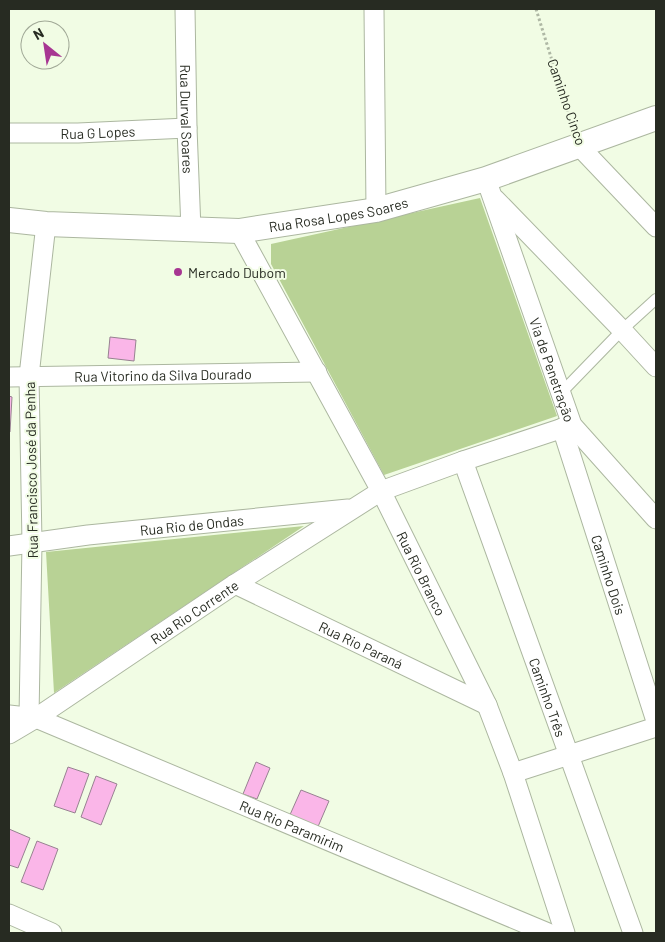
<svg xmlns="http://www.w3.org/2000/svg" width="665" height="942" font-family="Barlow,sans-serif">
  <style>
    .green { fill: #b8d295 }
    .building { fill: #fab6e8; stroke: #978291 }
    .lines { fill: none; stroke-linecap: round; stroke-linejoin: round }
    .service-casing { stroke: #acb7a0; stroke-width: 12 }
    .minor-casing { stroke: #acb7a0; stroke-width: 21 }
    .tertiary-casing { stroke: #acb7a0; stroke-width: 26 }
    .path { stroke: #afb8a5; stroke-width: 3; stroke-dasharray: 2.5 2.5; stroke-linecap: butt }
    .service { stroke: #fff; stroke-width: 10 }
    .minor { stroke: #fff; stroke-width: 19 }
    .tertiary { stroke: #fff; stroke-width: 24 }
    .poi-dot { fill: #a73692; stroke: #f1fce4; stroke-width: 2 }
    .labels { text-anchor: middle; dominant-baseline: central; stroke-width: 4; stroke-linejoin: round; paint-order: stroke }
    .street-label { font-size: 14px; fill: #272b22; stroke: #f1fce4 }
    .poi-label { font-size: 14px; fill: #272b22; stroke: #f1fce4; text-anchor: start }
  </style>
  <rect width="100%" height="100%" fill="#f1fce4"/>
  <path class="green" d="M480,198L557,416L384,475L271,264V244Z
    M304,526L54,693L46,552Z"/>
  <path class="building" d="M110,337L136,340L134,361L108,358Z
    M9,396L12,397L10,432H9Z
    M256,762L270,768L257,799L243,794Z
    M68,767L89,774L75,813L54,806Z
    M96,776L117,784L101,825L81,817Z
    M301,790L329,801L317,829L289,817Z
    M9,829L30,838L18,868L9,865Z
    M37,841L58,849L43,890L21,882Z"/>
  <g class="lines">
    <defs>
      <path id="service" d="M560,394L622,330L656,299"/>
      <g id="minor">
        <path id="s1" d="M185,9L187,128L191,230"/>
        <path d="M374,9L376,210"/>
        <path id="s2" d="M9,133H78L187,128"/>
        <path d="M579,146L656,227"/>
        <path id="s3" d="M486,179L572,425L656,519"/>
        <path d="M495,199L622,330L656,367"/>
        <path id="s4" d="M239,231L381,491L487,705L513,773L565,933"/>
        <path id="s5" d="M9,377L317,372"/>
        <path id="s6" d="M562,428L656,721"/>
        <path id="s7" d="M463,461L633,933"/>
        <path id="s8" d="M9,546L88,535L348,509"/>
        <path id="s9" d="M235,584L487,705"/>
        <path id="s10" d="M9,715L36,718L548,933"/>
        <path d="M29,717L32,543L29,376L46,224"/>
        <path id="s11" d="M9,734L36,718L235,584L381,491L463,461L572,425"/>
        <path d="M513,773L656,727"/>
        <path d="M9,914L52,933"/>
      </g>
      <g id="tertiary">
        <path id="s12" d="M9,220L46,224L239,231L376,210L486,179L656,118"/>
      </g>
    </defs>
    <use href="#service" class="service-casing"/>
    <use href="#minor" class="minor-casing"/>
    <use href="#tertiary" class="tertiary-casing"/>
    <path class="path" d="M536,9L573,128"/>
    <use href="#service" class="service"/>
    <use href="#minor" class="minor"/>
    <use href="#tertiary" class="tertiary"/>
  </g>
  <circle class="poi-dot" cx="178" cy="272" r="5"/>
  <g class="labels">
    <g class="street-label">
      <text transform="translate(567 102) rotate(71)">Caminho Cinco</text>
      <text stroke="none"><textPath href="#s1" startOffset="110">Rua Durval Soares</textPath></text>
      <text stroke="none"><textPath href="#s2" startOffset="89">Rua G Lopes</textPath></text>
      <text stroke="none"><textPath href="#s12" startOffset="331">Rua Rosa Lopes Soares</textPath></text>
      <text stroke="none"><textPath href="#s3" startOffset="202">Via de Penetração</textPath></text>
      <text stroke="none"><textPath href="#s5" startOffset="154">Rua Vitorino da Silva Dourado</textPath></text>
      <text transform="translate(31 470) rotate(-91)">Rua Francisco José da Penha</text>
      <text stroke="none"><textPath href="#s8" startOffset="184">Rua Rio de Ondas</textPath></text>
      <text stroke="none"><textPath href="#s4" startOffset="388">Rua Rio Branco</textPath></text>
      <text stroke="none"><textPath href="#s6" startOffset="154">Caminho Dois</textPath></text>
      <text stroke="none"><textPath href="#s11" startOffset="222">Rua Rio Corrente</textPath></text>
      <text stroke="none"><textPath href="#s9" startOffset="140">Rua Rio Paraná</textPath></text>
      <text stroke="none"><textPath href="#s7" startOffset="251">Caminho Três</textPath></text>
      <text stroke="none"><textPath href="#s10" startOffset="305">Rua Rio Paramirim</textPath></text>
    </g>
    <g class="poi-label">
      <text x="188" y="272">Mercado Dubom</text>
    </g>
  </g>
  <rect width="665" height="942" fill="none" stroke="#272b22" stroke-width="20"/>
  <g transform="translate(45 45) rotate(330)"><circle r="24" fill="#f1fce4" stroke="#a0a896"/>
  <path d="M0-4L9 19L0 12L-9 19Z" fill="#a73692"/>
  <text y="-8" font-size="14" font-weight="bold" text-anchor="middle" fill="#272b22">N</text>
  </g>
</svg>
